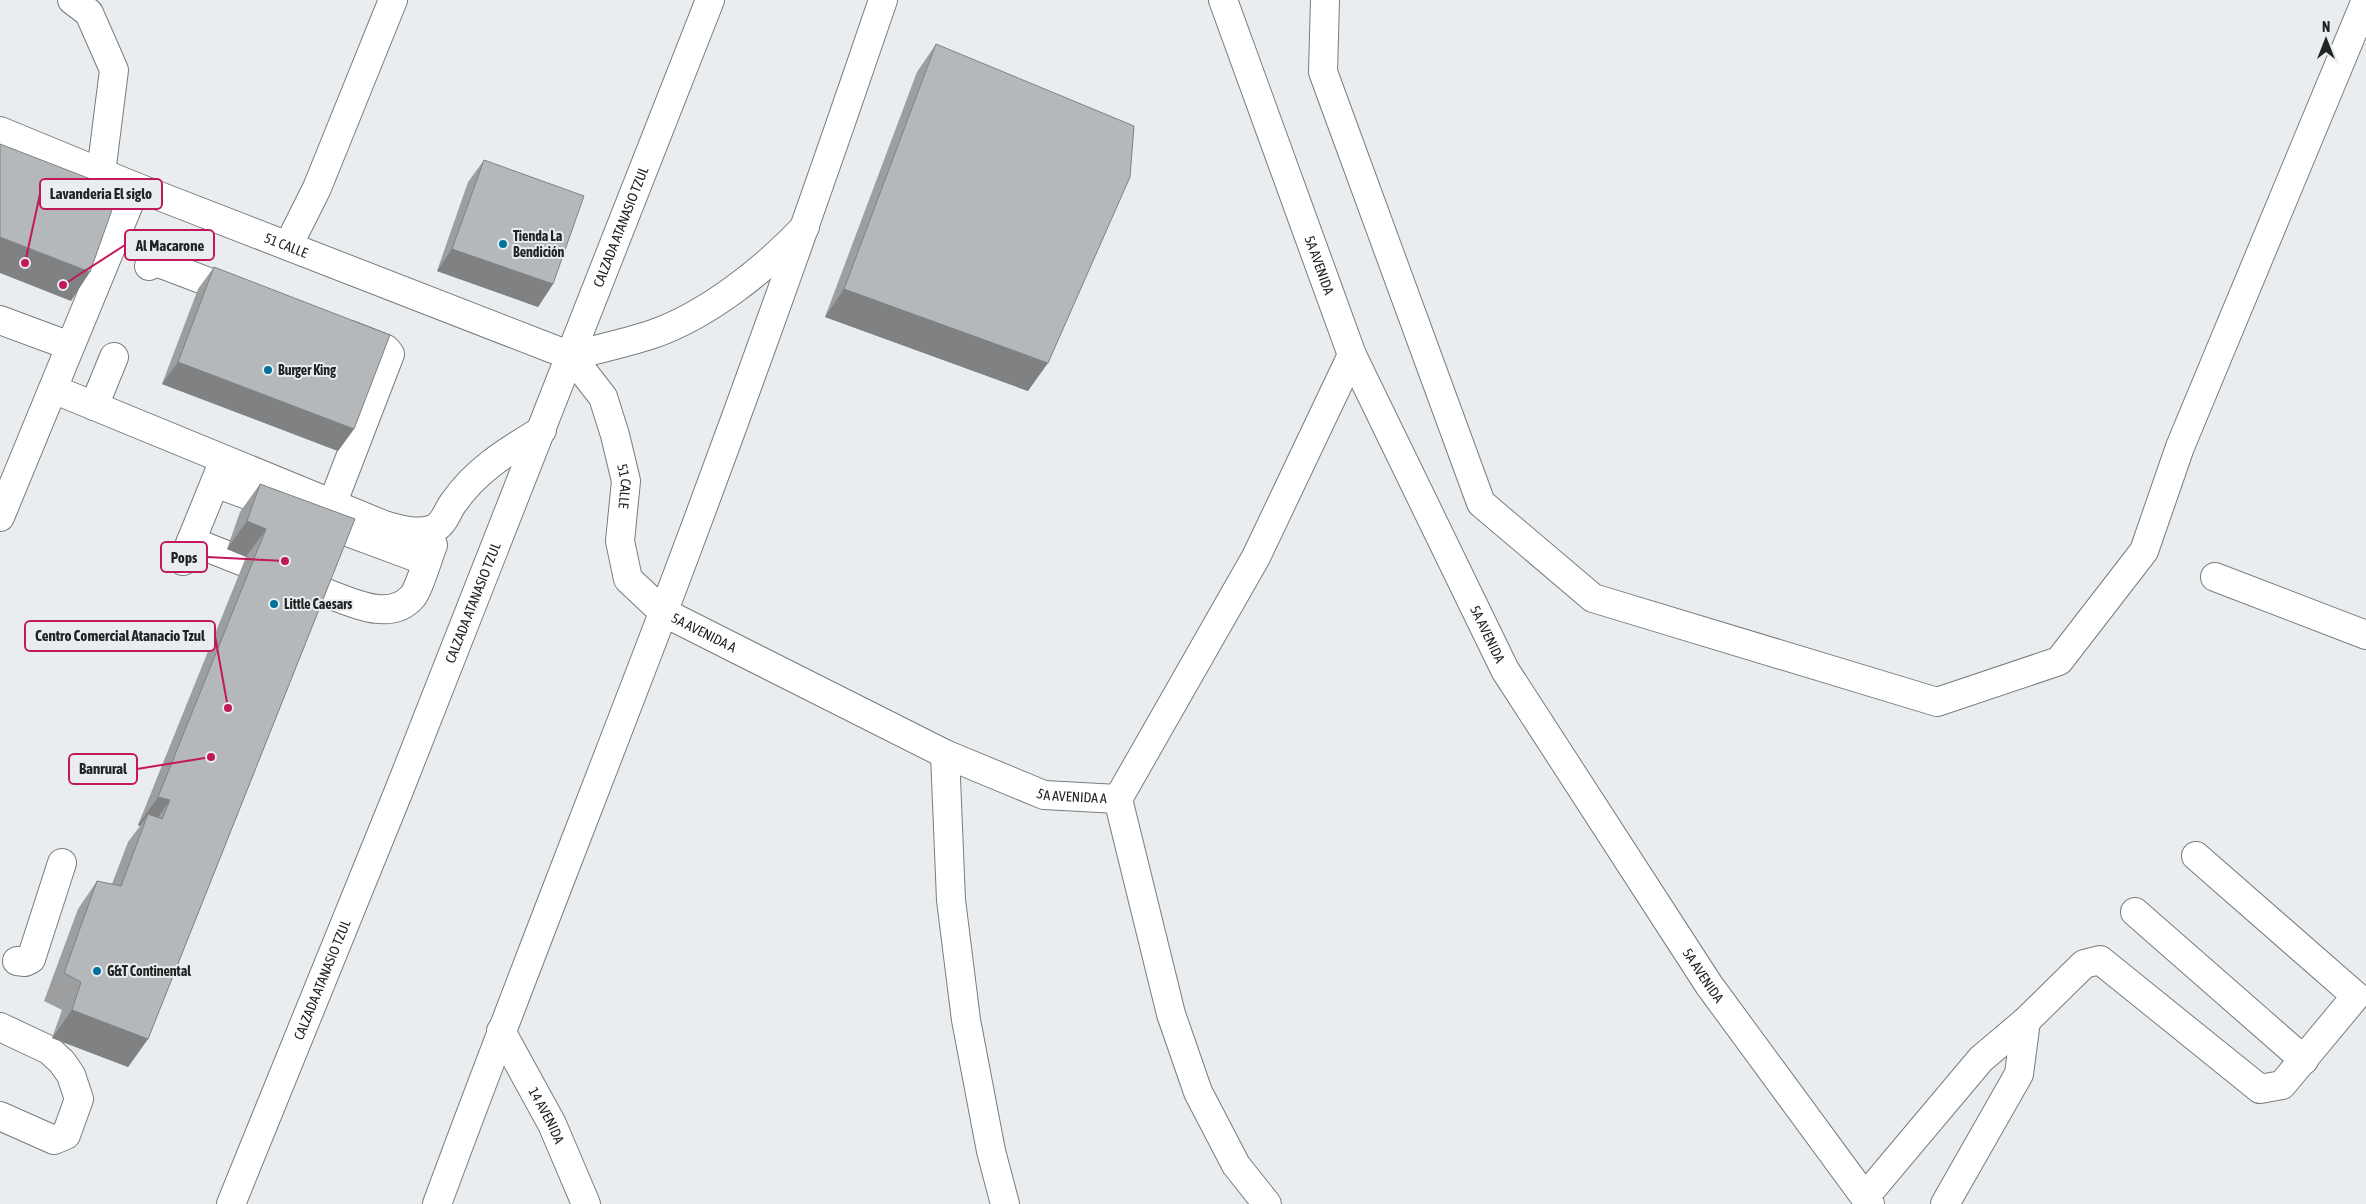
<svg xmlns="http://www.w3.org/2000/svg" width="2366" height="1204" font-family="'Asap Condensed',sans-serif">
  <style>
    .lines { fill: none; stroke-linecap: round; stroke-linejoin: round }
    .minor-casing { stroke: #797c7d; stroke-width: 30 }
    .major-casing { stroke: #797c7d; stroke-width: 30 }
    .minor { stroke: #fff; stroke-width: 28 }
    .major { stroke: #fff; stroke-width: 28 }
    .wall { fill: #9c9ea0 }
    .shaded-wall { fill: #7f8182 }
    .building { fill: #b5b8ba; stroke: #7f8182 }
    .poi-dot { fill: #00739d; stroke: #eaedef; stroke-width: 2 }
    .labels { text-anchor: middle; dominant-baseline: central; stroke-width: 4; stroke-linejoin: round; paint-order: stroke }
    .street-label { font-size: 14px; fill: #222324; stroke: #eaedef }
    .poi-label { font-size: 14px; font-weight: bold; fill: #222324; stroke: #eaedef; text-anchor: start }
    .leader { fill: none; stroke: #c2185b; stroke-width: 2 }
    .callout-dot { fill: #c2185b; stroke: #eaedef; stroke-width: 2 }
    .callout { fill: #eaedef; stroke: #c2185b; stroke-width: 2 }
    .callout-label { font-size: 15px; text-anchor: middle; font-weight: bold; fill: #222324 }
  </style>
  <rect width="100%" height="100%" fill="#eaedef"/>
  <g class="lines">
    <defs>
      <g id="minor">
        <path d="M72,0L89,13L114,70L101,173"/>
        <path id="s1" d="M1223,0L1352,355L1505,670L1709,985L1870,1204"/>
        <path d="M1325,0L1323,72L1481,503L1593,598L1937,702L2059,661L2144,551L2180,447L2366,0"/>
        <path id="s2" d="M0,131L136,187L571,356L603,397L615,435L626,481L620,541L628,579L663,612L945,754L1044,795L1118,799"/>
        <path d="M288,246L317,188L393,0"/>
        <path d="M149,266L156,263L164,265L240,294"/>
        <path d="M0,320L70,346"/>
        <path d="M571,356C598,349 626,343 653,334C708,315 765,269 805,227"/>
        <path d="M53,389L384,525C399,529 417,535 433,529C444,525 447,511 454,502C477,469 508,451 542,430"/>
        <path d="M94,406L114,357"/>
        <path d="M215,483L426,561"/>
        <path d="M333,502L390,354L386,349L350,335"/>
        <path d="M0,517L136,187"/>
        <path d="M191,541L244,562"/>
        <path d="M183,561L222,465"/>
        <path d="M2215,577L2366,635"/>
        <path d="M318,590C346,599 389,625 413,596C420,587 428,557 433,545"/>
        <path d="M945,754L951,900L966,1020L991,1151L1005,1204"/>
        <path d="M1118,799L1256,557L1352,355"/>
        <path d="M1118,799L1171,1014L1198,1092L1236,1165L1267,1204"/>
        <path d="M2135,912L2304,1060"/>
        <path d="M17,961L25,962L31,959L62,863"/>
        <path d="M0,1027L49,1050L62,1062L71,1075L79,1099L66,1135L54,1140L0,1116"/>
        <path id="s3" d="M501,1031L552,1124L586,1204"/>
        <path d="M1865,1197L1981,1059L2026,1021L2084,964L2100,960L2260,1089L2282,1085L2356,996L2196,856"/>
        <path d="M1945,1204L2019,1074L2026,1021"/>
      </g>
      <g id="major">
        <path id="s4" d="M231,1204L400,788L710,0"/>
        <path d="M437,1204C510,1006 588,810 663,613C740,410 813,206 883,0"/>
      </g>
    </defs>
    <use href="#minor" class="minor-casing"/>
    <use href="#major" class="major-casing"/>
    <use href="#minor" class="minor"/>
    <use href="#major" class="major"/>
  </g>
  <path class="wall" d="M936,44L1028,391L825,317L917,72Z
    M484,160L553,284L538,307L437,271L468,182Z
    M214,267L354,429L338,451L162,384L198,289Z
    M260,484L355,519L148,1039L128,1067L52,1038L62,1010L44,1001L78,909L97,881L112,884L128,842L140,826L138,825L246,557L227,549L240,512Z"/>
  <path class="shaded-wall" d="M0,237L90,272L71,301L0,273Z
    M452,249L553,284L538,307L437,271Z
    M844,289L1048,363L1028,391L825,317Z
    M178,362L354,429L338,451L162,384Z
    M247,521L266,529L246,557L227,549Z
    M158,797L170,800L150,829L148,814L140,826L138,825Z
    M72,1010L148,1039L128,1067L52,1038Z"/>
  <path class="building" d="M936,44L1134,126L1130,177L1048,363L844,289Z
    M0,144L119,190L90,272L0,237Z
    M484,160L584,196L553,284L452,249Z
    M214,267L390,335L354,429L178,362Z
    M260,484L355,519L148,1039L72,1010L81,982L64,973L97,881L121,886L148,814L162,819L170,800L158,797L266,529L247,521Z"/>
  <g class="poi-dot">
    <circle cx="503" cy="244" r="5"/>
    <circle cx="268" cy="370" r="5"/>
    <circle cx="274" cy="604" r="5"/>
    <circle cx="97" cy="971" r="5"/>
  </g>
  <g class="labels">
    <g class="street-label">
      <text stroke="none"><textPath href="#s4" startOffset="1052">CALZADA ATANASIO TZUL</textPath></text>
      <text stroke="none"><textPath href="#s2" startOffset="308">51 CALLE</textPath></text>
      <text stroke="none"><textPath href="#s1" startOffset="282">5A AVENIDA</textPath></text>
      <text stroke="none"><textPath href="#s2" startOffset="758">51 CALLE</textPath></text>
      <text stroke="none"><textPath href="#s4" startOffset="648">CALZADA ATANASIO TZUL</textPath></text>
      <text stroke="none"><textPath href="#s2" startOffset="946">5A AVENIDA A</textPath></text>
      <text stroke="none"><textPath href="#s1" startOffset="688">5A AVENIDA</textPath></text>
      <text stroke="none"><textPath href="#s2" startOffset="1351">5A AVENIDA A</textPath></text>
      <text stroke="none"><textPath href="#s1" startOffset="1092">5A AVENIDA</textPath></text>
      <text stroke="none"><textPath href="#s4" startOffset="242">CALZADA ATANASIO TZUL</textPath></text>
      <text stroke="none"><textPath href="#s3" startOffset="96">14 AVENIDA</textPath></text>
    </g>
    <g class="poi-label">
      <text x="513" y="236">Tienda La<tspan x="513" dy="16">Bendición</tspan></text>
      <text x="278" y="370">Burger King</text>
      <text x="284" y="604">Little Caesars</text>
      <text x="107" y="971">G&amp;T Continental</text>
    </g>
  </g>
  <path class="leader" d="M25 263L40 194M63 285L125 245M285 561L207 557M228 708L215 636M211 757L137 769"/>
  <g class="callout-dot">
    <circle cx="25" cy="263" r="5"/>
    <circle cx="63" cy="285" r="5"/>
    <circle cx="285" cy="561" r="5"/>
    <circle cx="228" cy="708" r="5"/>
    <circle cx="211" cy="757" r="5"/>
  </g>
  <g class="callout">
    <rect x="40" y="179" width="122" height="30" rx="5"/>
    <rect x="125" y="230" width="89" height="30" rx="5"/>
    <rect x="161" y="542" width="46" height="30" rx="5"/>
    <rect x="25" y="621" width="190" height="30" rx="5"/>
    <rect x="69" y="754" width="68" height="30" rx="5"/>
  </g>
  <g class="callout-label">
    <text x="101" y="199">Lavanderia El siglo</text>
    <text x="170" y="251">Al Macarone</text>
    <text x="184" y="563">Pops</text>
    <text x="120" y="641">Centro Comercial Atanacio Tzul</text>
    <text x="103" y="774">Banrural</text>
  </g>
  <g transform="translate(2326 40)" stroke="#eaedef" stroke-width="4" paint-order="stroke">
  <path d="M0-4L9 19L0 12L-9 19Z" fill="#222324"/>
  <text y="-8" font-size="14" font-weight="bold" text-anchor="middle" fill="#222324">N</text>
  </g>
</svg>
